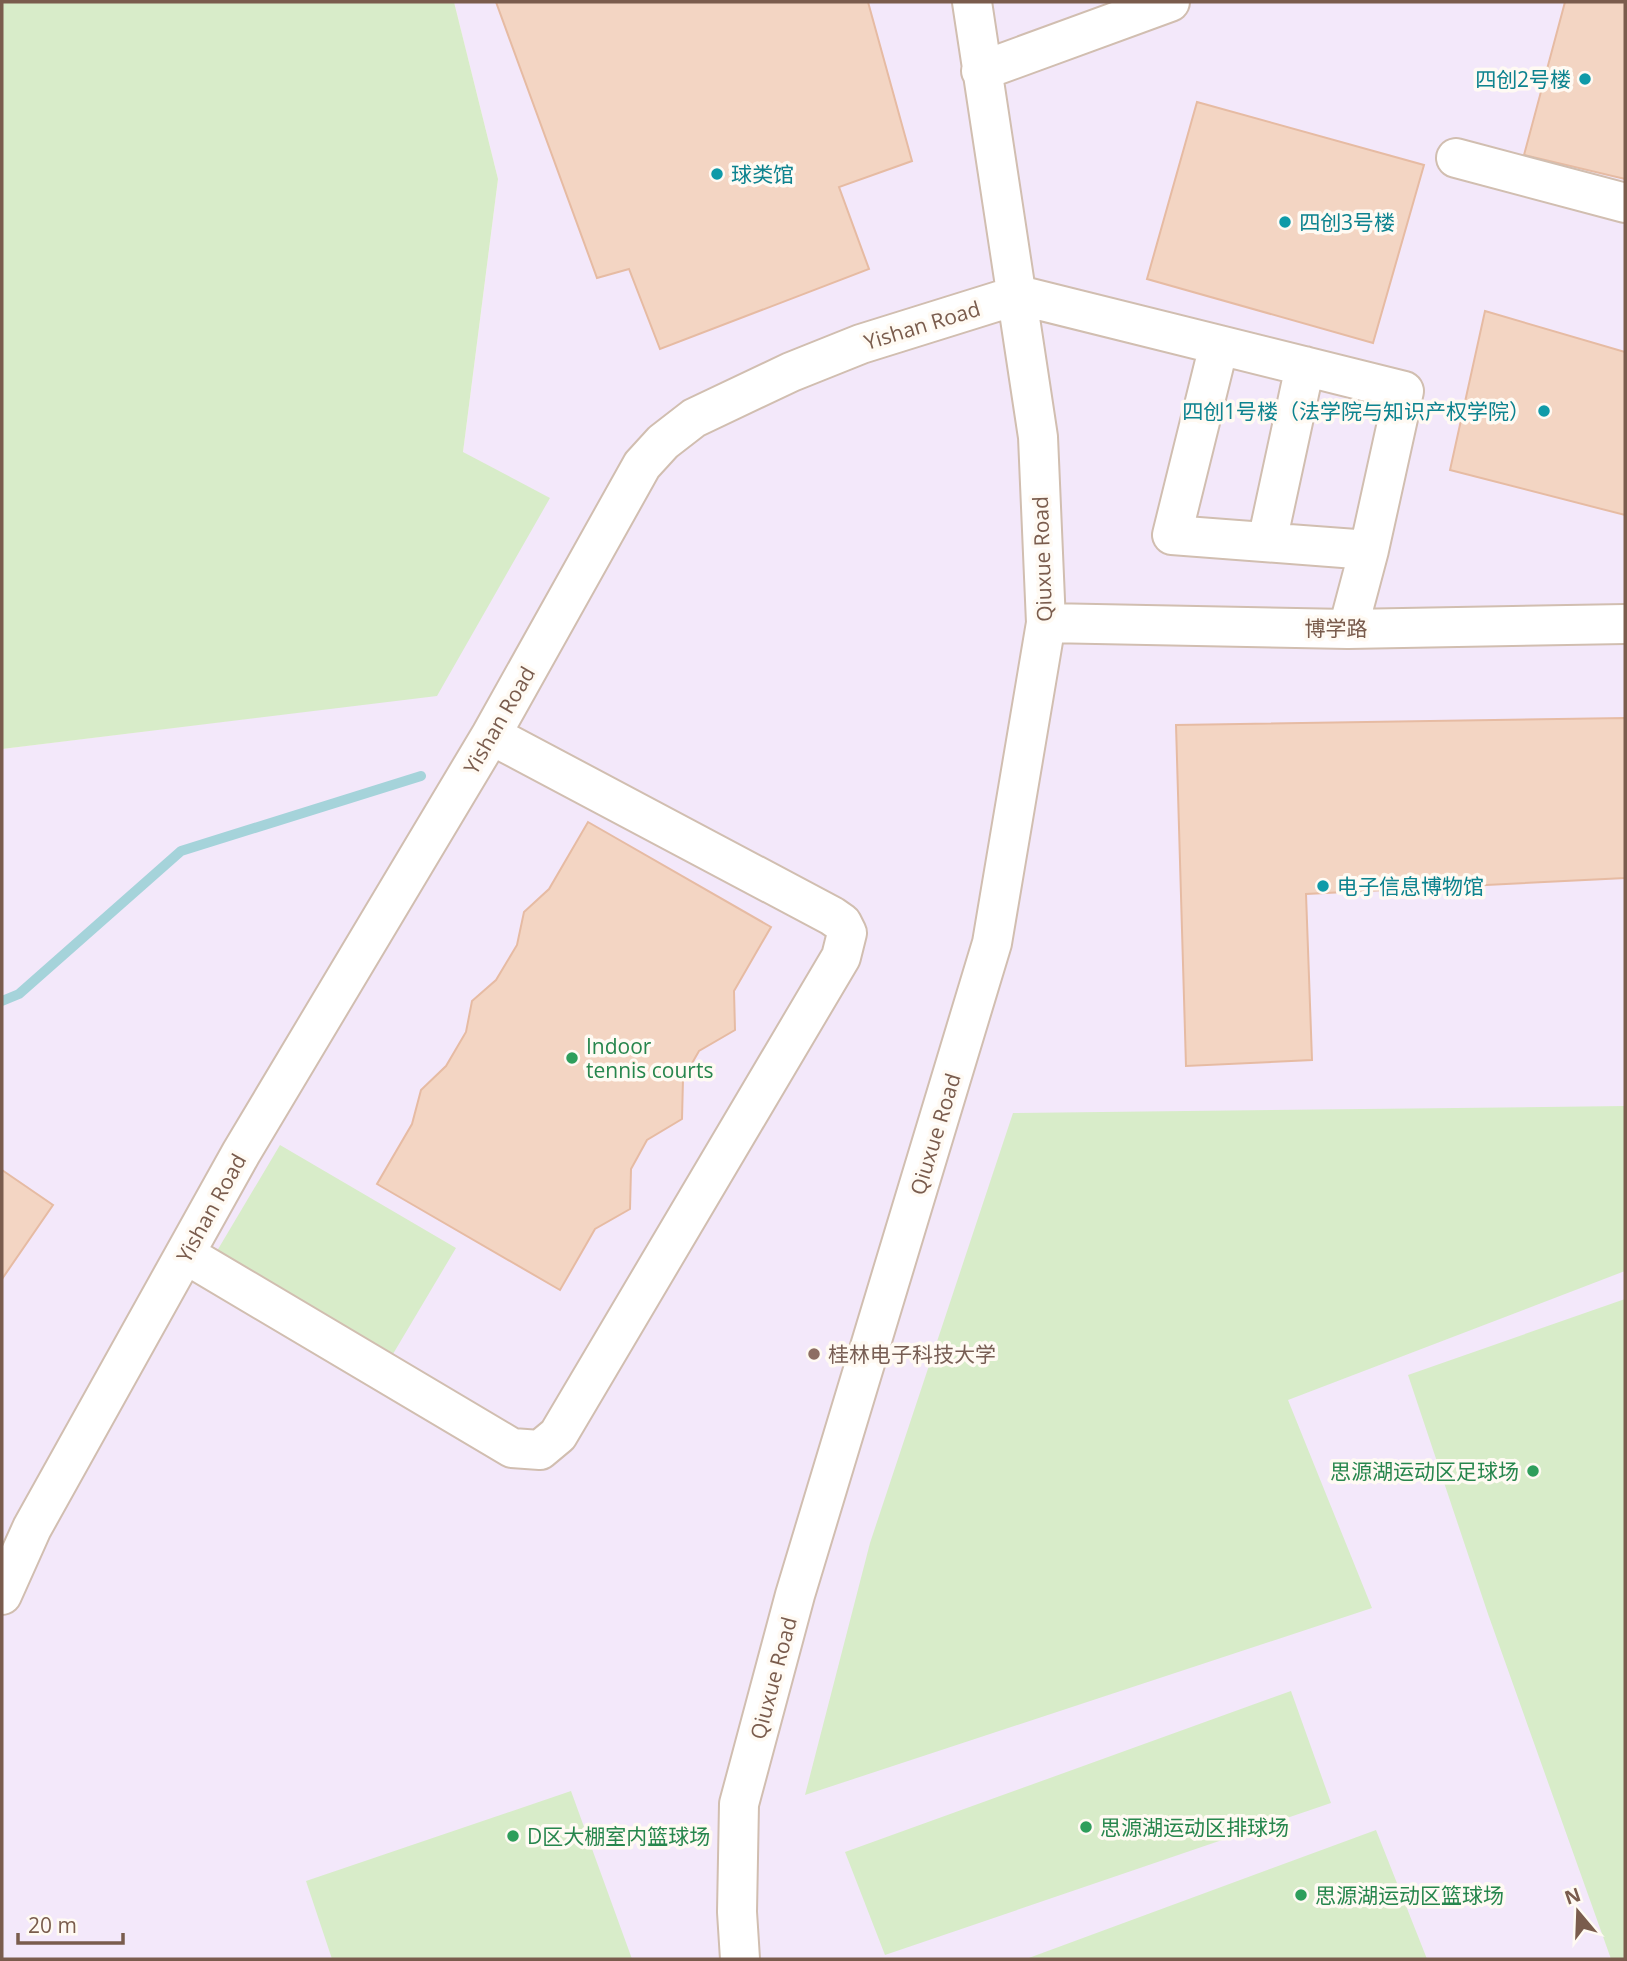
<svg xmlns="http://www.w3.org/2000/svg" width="1627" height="1961" font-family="'Open Sans','Noto Sans SC',sans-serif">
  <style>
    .education { fill: #f3e8fa }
    .green { fill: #d8ecc9 }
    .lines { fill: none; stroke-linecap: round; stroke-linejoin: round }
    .stream { stroke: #a5d3da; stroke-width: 10 }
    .building { fill: #f3d5c3; stroke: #e6bba3; stroke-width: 2 }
    .minor-casing { stroke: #d1beb0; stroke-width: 42 }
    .minor { stroke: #fff; stroke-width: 38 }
    .culture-dot { fill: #0f9aa8; stroke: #fffaf3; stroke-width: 2.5 }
    .leisure-dot { fill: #2e9e5b; stroke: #fffaf3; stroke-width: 2.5 }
    .education-dot { fill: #8d6e63; stroke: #fffaf3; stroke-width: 2.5 }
    .labels { text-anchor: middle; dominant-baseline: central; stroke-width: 7; stroke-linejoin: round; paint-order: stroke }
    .culture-label { font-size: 21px; fill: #0d838f; stroke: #fffaf3; text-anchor: start }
    .street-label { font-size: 21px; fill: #7a5c4d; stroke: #fffaf3 }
    .leisure-label { font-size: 21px; fill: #27864d; stroke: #fffaf3; text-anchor: start }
    .education-label { font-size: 21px; fill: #785e54; stroke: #fffaf3; text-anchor: start }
  </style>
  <rect width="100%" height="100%" fill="#fdf6ec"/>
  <path class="education" d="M454,2H1625V1959H2V749L437,695L463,452L498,179Z"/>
  <path class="green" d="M2,2H454L498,179L463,452L550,498L437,696L2,749Z
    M1625,1106V1271L1288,1400L1372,1608L805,1795L870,1543L1013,1113Z
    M280,1145L456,1248L390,1359L214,1256Z
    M1625,1299V1959H1611L1488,1614L1408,1375Z
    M1291,1691L1331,1803L885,1955L845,1852Z
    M571,1791L632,1959H332L306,1881Z
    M1376,1830L1427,1959H1026Z"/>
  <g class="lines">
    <path class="stream" d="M2,1001L19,994L181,851L421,776"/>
  </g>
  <path class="building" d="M496,2H868L912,161L839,187L869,269L660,349L629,269L597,278Z
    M1565,2H1625V179L1524,155Z
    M1197,102L1424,165L1373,343L1147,279Z
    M1485,311L1625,352V515L1450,470Z
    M1625,718V878L1306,894L1312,1060L1186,1066L1176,725Z
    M588,822L771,927L734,991L735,1030L699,1051L683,1079L682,1119L647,1140L631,1169L630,1209L595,1229L560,1290L377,1184L412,1124L421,1090L446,1066L466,1032L472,1001L496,980L517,945L524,912L549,889Z
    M2,1170L53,1205L2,1279Z"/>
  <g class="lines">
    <defs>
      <path id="minor" d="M981,71L1170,2
        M1456,158L1625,203
        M1018,295L1404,391L1369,550L1348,629
        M1219,345L1172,535L1369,550
        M1267,542L1305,366
        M1046,623L1348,629L1625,624
        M185,1254L512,1448L540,1450L558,1435L841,957L847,933L842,923L832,916L491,735
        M2,1595L32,1528L241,1153L491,735L642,465L663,442L694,418L791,372L861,344L1018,295
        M740,1959L737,1912L739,1804L795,1595L992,943L1046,623L1038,437L972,2"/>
    </defs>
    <use href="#minor" class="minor-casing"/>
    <use href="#minor" class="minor"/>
  </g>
  <g class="culture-dot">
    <circle cx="1585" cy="79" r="7"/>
    <circle cx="717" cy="174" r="7"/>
    <circle cx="1285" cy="222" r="7"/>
    <circle cx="1544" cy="411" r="7"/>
    <circle cx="1323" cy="886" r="7"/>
  </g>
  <g class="leisure-dot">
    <circle cx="572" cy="1058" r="7"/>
    <circle cx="1533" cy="1471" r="7"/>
    <circle cx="1086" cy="1827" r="7"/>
    <circle cx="513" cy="1836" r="7"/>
    <circle cx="1301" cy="1895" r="7"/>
  </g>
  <circle class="education-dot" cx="814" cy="1354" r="7"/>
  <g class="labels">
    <g class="culture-label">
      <text x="1571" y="79" text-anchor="end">四创2号楼</text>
      <text x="731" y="174">球类馆</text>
      <text x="1299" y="222">四创3号楼</text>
      <text x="1530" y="411" text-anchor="end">四创1号楼（法学院与知识产权学院）</text>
      <text x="1337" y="886">电子信息博物馆</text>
    </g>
    <g class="street-label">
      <text transform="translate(922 325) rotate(-17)">Yishan Road</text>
      <text transform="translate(1042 559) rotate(-92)">Qiuxue Road</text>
      <text x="1336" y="628">博学路</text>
      <text transform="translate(499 720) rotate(-60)">Yishan Road</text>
      <text transform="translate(935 1134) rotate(-73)">Qiuxue Road</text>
      <text transform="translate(211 1208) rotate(-61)">Yishan Road</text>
      <text transform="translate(773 1678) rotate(-75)">Qiuxue Road</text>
    </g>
    <g class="leisure-label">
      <text x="586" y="1046">Indoor<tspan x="586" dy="24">tennis courts</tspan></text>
      <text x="1519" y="1471" text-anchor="end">思源湖运动区足球场</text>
      <text x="1100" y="1827">思源湖运动区排球场</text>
      <text x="527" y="1836">D区大棚室内篮球场</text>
      <text x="1315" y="1895">思源湖运动区篮球场</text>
    </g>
    <g class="education-label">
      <text x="828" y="1354">桂林电子科技大学</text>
    </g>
  </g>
  <rect width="1627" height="1961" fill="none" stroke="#7a5c4d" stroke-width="7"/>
  <g transform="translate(1578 1912) rotate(341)" stroke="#fffaf3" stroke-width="5" paint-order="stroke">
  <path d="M0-5L12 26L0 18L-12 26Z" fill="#7a5c4d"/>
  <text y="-10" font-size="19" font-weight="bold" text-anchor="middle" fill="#7a5c4d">N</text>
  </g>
  <path d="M18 1933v10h105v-10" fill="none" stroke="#7a5c4d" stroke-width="3.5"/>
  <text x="28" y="1933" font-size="21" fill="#7a5c4d" stroke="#fffaf3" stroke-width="5" paint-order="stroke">20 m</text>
</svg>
